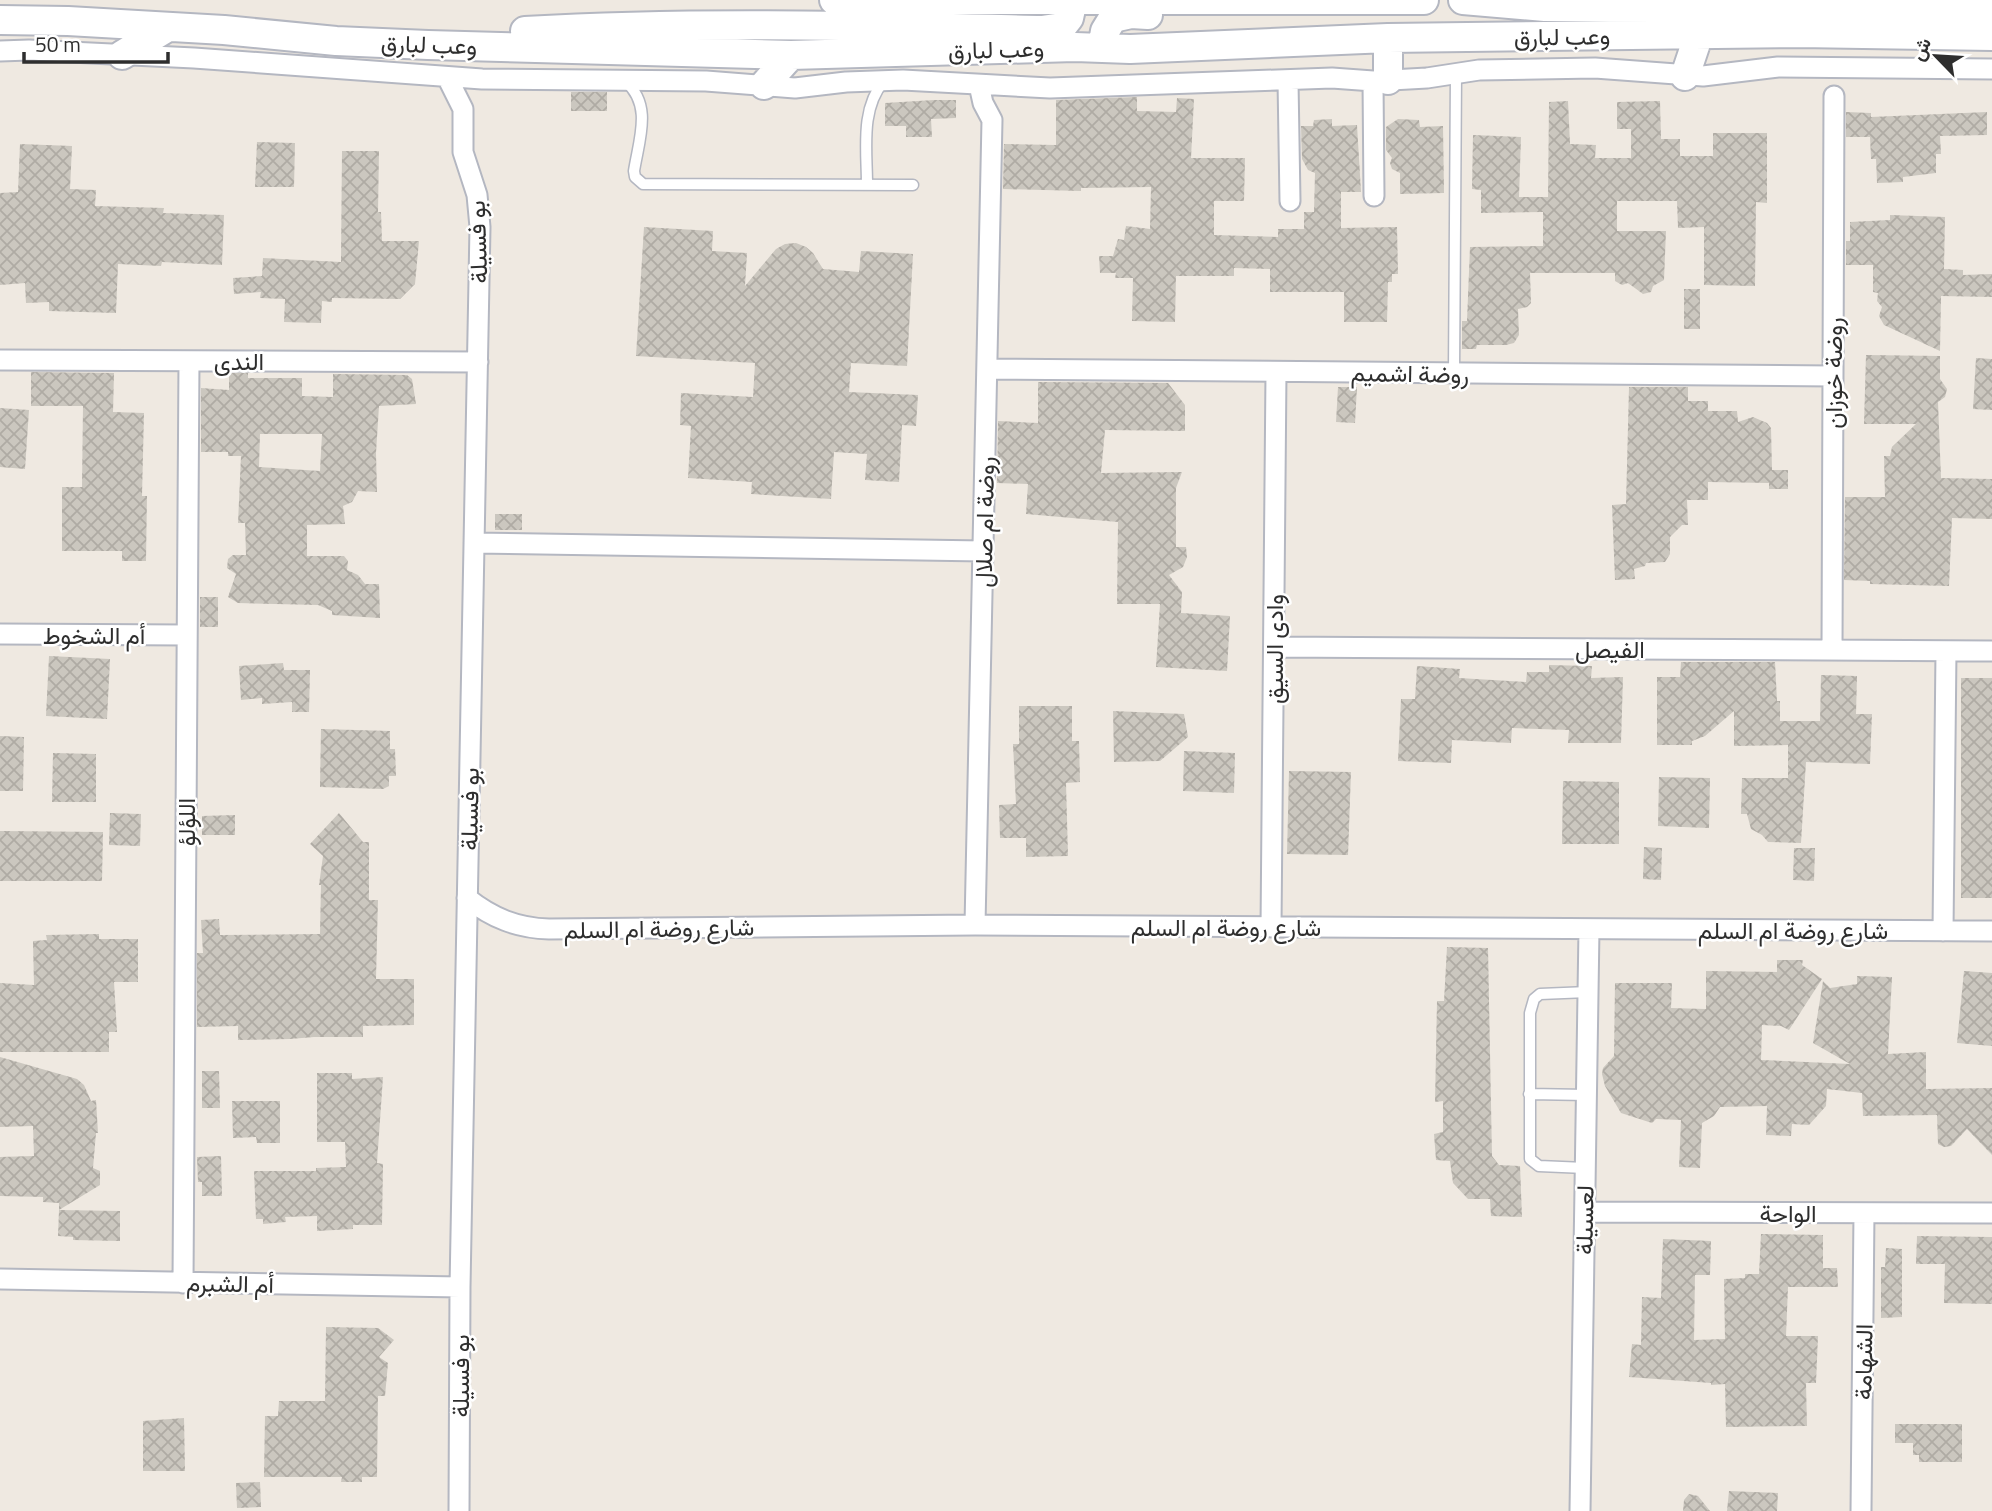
<svg xmlns="http://www.w3.org/2000/svg" width="1992" height="1511" font-family="'Titillium Web',Vazirmatn,sans-serif">
  <style>
    .building { fill: url(#building-cross-hatch); fill-rule: evenodd }
    .lines { fill: none; stroke-linecap: round; stroke-linejoin: round }
    .lane-casing { stroke: #b4b7c1; stroke-width: 13 }
    .street-casing { stroke: #b4b7c1; stroke-width: 23 }
    .secondary-casing { stroke: #b4b7c1; stroke-width: 32 }
    .lane { stroke: #fff; stroke-width: 10 }
    .street { stroke: #fff; stroke-width: 19 }
    .secondary { stroke: #fff; stroke-width: 28 }
    .labels { text-anchor: middle; dominant-baseline: central; stroke-width: 5; stroke-linejoin: round; paint-order: stroke }
    .street-label { font-size: 24px; fill: #2e2e2e; stroke: #fff }
  </style>
  <defs>
    <pattern id="building-cross-hatch" width="8" height="8" patternUnits="userSpaceOnUse" patternTransform="scale(1.75)"><rect width="8" height="8" fill="#cbc7bf"/><path d="M0 0l8 8M0 8l8-8" fill="none" stroke="#afaba4"/></pattern>
  </defs>
  <rect width="100%" height="100%" fill="#efe9e1"/>
  <path class="building" d="M571,92H607V111H571Z
    M1137,97V111L1176,112L1177,98L1194,99L1191,158H1245L1244,201H1214V235L1278,237V229H1304V212H1314L1315,173L1308,170L1302,159L1301,126H1313L1314,120L1332,119V126L1357,125L1361,192H1341V228L1397,227L1398,274H1392V282H1388L1387,322H1344V292H1270V269L1234,268V276H1176L1175,322L1132,321L1133,278H1115L1116,273H1100L1099,256H1113L1118,239L1124,240L1126,226L1150,229L1151,187L1081,188V191L1003,189L1004,144L1056,145V100Z
    M934,100H956V118L931,119L932,137H906V126H885V103Z
    M1568,101L1570,144L1596,145L1595,158H1631V129H1617V102L1660,101L1661,139H1680V156H1713V133H1767V203L1756,202L1755,286L1704,285V227L1678,228L1677,201H1617V231H1666L1664,280L1653,286L1651,292L1643,294L1628,283L1622,285L1615,281V273H1530L1531,303L1527,307L1518,309L1519,335L1514,343L1506,345H1477L1476,349H1462V321H1467L1470,247L1543,246V212L1481,213V190L1472,189L1473,135L1521,137L1519,197H1548L1549,102Z
    M1846,112L1871,113V117L1987,112V135L1940,136L1941,154H1936V173L1903,177V182L1877,183L1876,159H1871L1870,137H1846Z
    M1398,119L1419,120L1420,127L1443,126L1444,193L1400,194V173L1392,169L1390,163L1392,158L1386,150V127Z
    M257,142L295,143L294,187H255Z
    M20,144L72,146L70,189L96,190L95,206L164,208L163,213L224,215L222,265L162,262L161,266L118,264L116,313L49,311V302L26,303L25,283L0,285V193L18,192Z
    M342,151H379L378,212H381L382,241H419L415,284L400,299L332,298V302L322,301L321,323L284,322L285,299L260,298L261,292L234,294L233,278L262,276L263,258L341,262Z
    M1890,215L1945,217L1944,269L1963,270V275L1992,274V297L1941,296L1940,351L1884,325L1879,316L1882,307L1877,301L1878,293L1873,292V265H1846V241H1850V222L1890,220Z
    M644,227L713,231L712,251L747,253L745,286L776,249L785,244L796,243L806,247L813,253L823,269L859,272L861,251L913,254L907,366L851,363L849,392L918,395L916,426L902,425L899,482L865,480L867,454L834,452L831,499L751,494L752,482L688,478L691,426L680,425L681,393L753,397L755,363L636,356Z
    M1684,289H1700V329H1684Z
    M1866,355L1940,356V379L1947,389L1945,397L1938,402L1941,478L1992,479V519L1952,518L1949,586L1870,584V581L1844,580L1845,497H1885L1884,456H1890L1892,447L1916,424H1864Z
    M1976,358L1992,359V410L1973,409Z
    M31,372L114,373L113,412L144,413L142,496H147L146,561H122V551H62V487H82L83,406H31Z
    M229,373H248V378H302V396L333,397V374L407,375L412,379L416,404L379,406L376,453L377,492L358,491L352,502L343,506L345,524L307,525V556H344L348,561L347,570L358,575L365,584H379L380,618L332,615V611L318,605L238,603L228,597L236,574L227,568L228,559L233,555H246L245,523H238L241,456H228V452H201V388L229,390ZM260,434H322L320,471L259,467Z
    M1038,382L1168,383L1185,405V431L1105,430L1101,473L1182,472L1176,488V547H1186L1187,557L1183,567L1169,575L1182,592L1181,613L1230,616L1227,671L1156,667L1160,604H1117L1118,522L1026,514L1028,484L997,483L998,421L1038,423Z
    M1338,387H1357L1355,423L1336,422Z
    M1629,387H1688V401H1708V411H1737L1738,422L1753,417L1767,423L1771,428L1772,470H1788V489H1769V483L1708,482V500H1687L1688,525H1682L1670,537V554L1665,562L1646,563L1645,566L1634,569L1635,579L1615,580L1612,505L1626,504Z
    M0,408L29,410L25,469L0,467Z
    M495,514H522V530H495Z
    M200,597H218V627H200Z
    M49,656L110,659L107,719L46,716Z
    M1681,662H1775L1777,701H1780V721H1820L1821,675L1857,676L1856,714H1872L1870,764L1806,762L1801,843L1768,842L1762,835L1751,829L1747,814H1741L1742,778H1788V745L1734,746V711L1705,736L1692,741V745H1657V677H1680Z
    M283,663L284,670H310L309,712H292V702L262,704V698L241,700L239,666Z
    M1549,665L1592,666L1591,678L1623,677L1621,743H1568L1569,730L1512,728L1511,743L1452,740L1451,763L1398,761L1401,699H1415L1417,666L1460,669L1459,678L1526,682L1527,672H1549Z
    M1961,678H1992V898H1961Z
    M1019,706H1072V741H1079L1080,782L1066,783L1068,856L1026,857V838H1000L999,805L1016,804L1013,744H1019Z
    M1113,711L1184,714L1188,737L1160,761L1114,762Z
    M321,729L390,731V749H395L396,776H389V786L383,789L320,787Z
    M0,736L24,737L23,791H0Z
    M1184,751L1235,753L1234,793L1183,791Z
    M53,753L96,754V802H52Z
    M1289,771L1351,772L1348,855L1287,854Z
    M1659,777L1710,778L1709,828L1658,826Z
    M1563,781L1619,782V844H1562Z
    M110,813L141,814L140,846L109,845Z
    M339,813L363,842H369V900H378L376,979H414V1025L363,1026V1037H314L290,1039L238,1040V1026L197,1027V953H203L201,920L219,919L220,935L320,934L321,885H319L323,856L310,844Z
    M235,815V835H202V816Z
    M0,831L103,832L102,881H0Z
    M1644,847L1662,848L1661,880L1643,879Z
    M1794,848H1815L1814,881L1793,880Z
    M99,934V939H138V982H114L117,1032H109V1052H0V983L34,985L33,941L47,940L46,935Z
    M1447,947L1488,948L1492,1156L1499,1165L1520,1166L1522,1217L1491,1216L1490,1199H1468L1453,1183L1450,1161L1436,1160L1434,1134L1443,1132V1101L1435,1102L1437,1001H1444Z
    M1777,960H1803L1802,965L1822,979L1789,1030L1781,1026L1762,1025L1761,1060L1850,1064L1813,1043L1823,981L1830,988L1857,984V976L1892,977L1888,1054L1926,1052V1089L1992,1088V1155L1967,1129L1951,1146L1944,1147L1938,1144L1937,1115L1863,1116L1862,1093L1827,1089L1826,1106L1809,1125L1792,1124L1791,1136L1766,1135L1767,1106L1720,1107L1714,1116L1702,1123L1700,1168L1679,1167L1681,1120L1656,1119L1652,1123L1621,1113L1605,1086L1602,1074L1603,1068L1614,1056L1615,983H1672L1671,1008L1706,1009V971L1777,972Z
    M1964,971L1992,973V1046L1957,1043Z
    M0,1057L77,1079L84,1085L91,1101L96,1100L98,1133H96L93,1168L100,1171V1185L59,1210V1203L43,1202V1197L0,1196V1157L34,1156L33,1126L0,1127Z
    M202,1071H219L220,1108H202Z
    M317,1073H352V1079L383,1077L377,1163L383,1164L382,1225H353V1229L317,1231V1216L285,1217L286,1222L263,1224V1219H256L254,1171H316V1168L346,1167L345,1142H317Z
    M232,1101H280V1143H257L256,1137L233,1138Z
    M221,1156L222,1196H202V1182H198L197,1157Z
    M59,1210L120,1211V1241L73,1240V1237L58,1236Z
    M1761,1234L1823,1235V1268H1837L1838,1287H1788L1786,1336H1818L1816,1383H1806L1807,1426L1726,1427L1725,1384L1711,1385V1383L1629,1377L1632,1344L1641,1345L1642,1297L1661,1298L1663,1239L1711,1241L1710,1275H1695L1694,1340L1725,1339L1724,1279L1745,1278V1274H1759Z
    M1917,1236L1992,1237V1304L1944,1303L1945,1264H1916Z
    M1886,1248L1902,1249V1317L1881,1318V1267H1885Z
    M326,1327L378,1328L394,1340L379,1357L388,1363L385,1396H378L377,1477H362V1482H341L342,1477H264L265,1416H278L279,1401H325Z
    M184,1418L185,1471H143V1421Z
    M1895,1424H1962V1462H1919V1455H1913V1443H1895Z
    M260,1482L261,1507L237,1508L236,1483Z
    M1729,1491L1778,1493L1777,1511H1727Z
    M1689,1494L1698,1496L1710,1511H1683L1684,1500Z"/>
  <g class="lines">
    <defs>
      <path id="lane" d="M625,81C653,105 639,139 634,171L635,177L643,184L913,185
        M867,185C867,150 860,109 884,81
        M1454,373L1456,73
        M1529,1094L1587,1095
        M1585,1168L1539,1166L1530,1159V1013L1534,999L1540,994L1588,992"/>
      <path id="street" d="M0,51L29,50L194,58L482,79L706,81L795,88L846,82L903,80L1050,88L1332,78L1373,81L1427,78L1479,70L1595,68L1703,76L1778,67L1992,69
        M447,77L463,109V152L477,195L480,227L460,1287L459,1511
        M1288,81L1290,201
        M1373,81L1374,196
        M979,85L983,103L992,120
        M0,360L478,362
        M987,369L1833,376
        M474,543L983,551
        M0,634L187,635
        M1274,647L1992,651
        M1832,650L1834,96
        M467,898C492,918 517,928 549,929L975,925L1992,931
        M975,925L992,120
        M1271,927L1276,372
        M1943,931L1946,651
        M1585,1212L1992,1213
        M0,1279L460,1287
        M183,1283L189,361
        M1580,1511L1589,929
        M1861,1511L1864,1213"/>
      <path id="secondary" d="M834,0H1424
        M1463,0L1545,7L1992,8
        M0,20L68,21L224,30L336,41L428,45L791,55L1075,47L1130,49L1388,38L1799,33L1992,36
        M525,31C697,21 870,26 1042,30L1062,27L1069,18L1073,0
        M1102,48L1105,31L1113,18L1131,14L1148,15
        M122,55L168,27
        M1685,76L1699,34
        M1388,80V38
        M764,85L791,55"/>
    </defs>
    <use href="#lane" class="lane-casing"/>
    <use href="#street" class="street-casing"/>
    <use href="#secondary" class="secondary-casing"/>
    <use href="#lane" class="lane"/>
    <use href="#street" class="street"/>
    <use href="#secondary" class="secondary"/>
  </g>
  <g class="labels">
    <g class="street-label">
      <text transform="translate(1562 36) rotate(-1)">وعب لبارق</text>
      <text transform="translate(429 44) rotate(2)">وعب لبارق</text>
      <text transform="translate(996 49) rotate(-2)">وعب لبارق</text>
      <text transform="translate(477 242) rotate(-92)">بو فسيلة</text>
      <text x="239" y="361">الندى</text>
      <text transform="translate(1410 373) rotate(1)">روضة اشميم</text>
      <text transform="translate(1833 373) rotate(-90)">روضة خوزان</text>
      <text transform="translate(984 522) rotate(-89)">روضة ام صلال</text>
      <text x="94" y="635">أم الشخوط</text>
      <text transform="translate(1274 649) rotate(-90)">وادى السيق</text>
      <text x="1610" y="649">الفيصل</text>
      <text transform="translate(469 809) rotate(-89)">بو فسيلة</text>
      <text transform="translate(186 822) rotate(-90)">اللؤلؤ</text>
      <text x="1226" y="927">شارع روضة ام السلم</text>
      <text transform="translate(659 928) rotate(-1)">شارع روضة ام السلم</text>
      <text x="1793" y="930">شارع روضة ام السلم</text>
      <text x="1788" y="1213">الواحة</text>
      <text transform="translate(1584 1220) rotate(-89)">لعسيلة</text>
      <text transform="translate(230 1283) rotate(1)">أم الشبرم</text>
      <text transform="translate(1863 1362) rotate(-89)">الشهامة</text>
      <text transform="translate(460 1376) rotate(-90)">بو فسيلة</text>
    </g>
  </g>
  <g transform="translate(1936 56) rotate(295)" stroke="#ffffff" stroke-width="5" paint-order="stroke">
  <path d="M0-5L12 26L0 18L-12 26Z" fill="#2e2e2e"/>
  <text y="-10" font-size="19" font-weight="bold" text-anchor="middle" fill="#2e2e2e">ش</text>
  </g>
  <path d="M24 52v10h144v-10" fill="none" stroke="#2e2e2e" stroke-width="3.5"/>
  <text x="35" y="52" font-size="21" fill="#2e2e2e" stroke="#ffffff" stroke-width="5" paint-order="stroke">50 m</text>
</svg>
